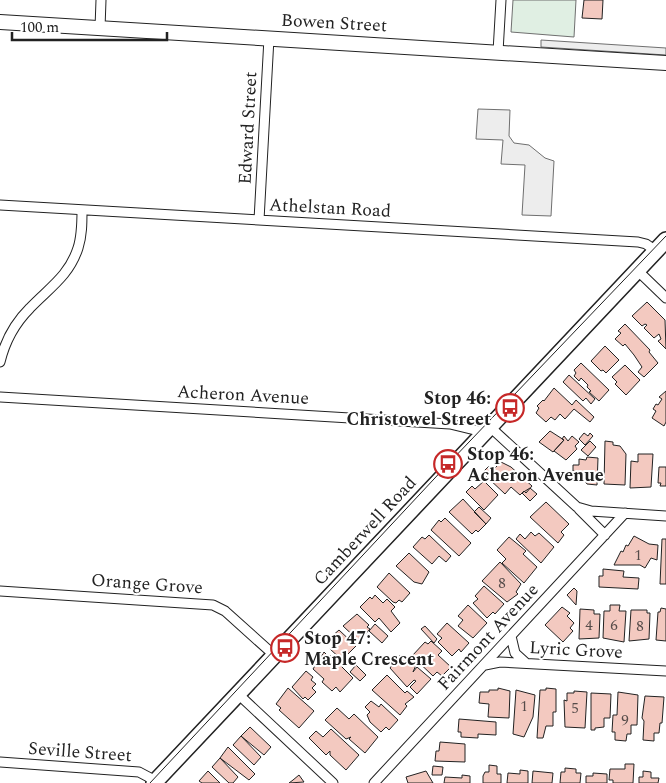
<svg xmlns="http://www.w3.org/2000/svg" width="666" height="783" font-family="Spectral,serif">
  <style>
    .green { fill: #e0efe3; stroke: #6f6f6f }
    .parking { fill: #ededed; stroke: #6f6f6f }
    .building { fill: #f3c9c0; stroke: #222 }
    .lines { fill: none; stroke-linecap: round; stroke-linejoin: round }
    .street-casing { stroke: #222; stroke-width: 11 }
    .secondary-casing { stroke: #222; stroke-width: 16 }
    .primary-casing { stroke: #222; stroke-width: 18 }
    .street { stroke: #fff; stroke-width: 9 }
    .secondary { stroke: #fff; stroke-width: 14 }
    .primary { stroke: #fff; stroke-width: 15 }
    .tram { stroke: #222; stroke-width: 1 }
    .labels { text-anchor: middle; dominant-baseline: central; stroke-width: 4; stroke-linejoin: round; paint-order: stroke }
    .number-label { font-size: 15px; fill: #564c4a }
    .street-label { font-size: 18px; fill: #222; stroke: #fff }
    .poi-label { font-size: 18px; font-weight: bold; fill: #222; stroke: #fff; text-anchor: start }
  </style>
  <rect width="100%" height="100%" fill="#fff"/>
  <path class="green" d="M513,0H576L574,37L511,32Z"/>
  <path class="parking" d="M541,40L666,48V55L541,47Z
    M478,109L510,110L509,136L514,143L529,145L545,158L554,161L551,216L522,215L525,165L501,164L503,140L476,139Z"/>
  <path class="building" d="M584,0H603L602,19L582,18Z
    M647,302L665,320L666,349L658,341L661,339L659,334L654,338L644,328L647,325L645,324L642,326L632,316Z
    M625,324L650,350L649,352L658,363L644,377L638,372L642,367L634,355L625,344L623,346L615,339L621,333L618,331Z
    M605,346L619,360L606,373L603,370L601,371L591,361Z
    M581,363L609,390L599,401L589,392L591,391L587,387L588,385L581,378L579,381L574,376L576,373L574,370Z
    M625,365L640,380L626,395L615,384L617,382L612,377Z
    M569,375L595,399L591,404L586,398L583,401L563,382Z
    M554,388L572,405L576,400L594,417L590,422L574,409L565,419L560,414L555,420L551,417L546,422L536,413L539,408L537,406L543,400L544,401Z
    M666,391V422L664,426L652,418L656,411L653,409L656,404L658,405L662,399L659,397Z
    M550,431L564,440L553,452L539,442Z
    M584,433L588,436L590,433L593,436L585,445L579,439Z
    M564,436L568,441L572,436L579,442L575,446L577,449L566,460L554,451L564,440L562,439Z
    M590,441L596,447L588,456L581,450Z
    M605,441L613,442V445L620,446L626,454L625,485L604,484Z
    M638,454H653L651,487L630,488L631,461L638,462Z
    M587,457L598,458L597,485L587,484L582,477H578V472L573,471V465H579V459L586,460Z
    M501,462L511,467L532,486L526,493L524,491L520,495L511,487L505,494L487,477L484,471L489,466L493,470Z
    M659,467H666V486H660L661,483H658Z
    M484,481L498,495L484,510L466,492L472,486L475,489Z
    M530,488L537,494L530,501L522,493Z
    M463,499L486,524L478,532L476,530L472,534L449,512Z
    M546,502L569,524L561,532L564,535L558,543L530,517Z
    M479,507L491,518L486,524L474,512Z
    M445,518L471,543L459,556L431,530L439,520L441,522Z
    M531,532L535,536L539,533L554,547L541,563L516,539L520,534L525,539Z
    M429,535L451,556L446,562L439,556L432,564L413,547L422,537L425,539Z
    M634,536L649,544L658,545L657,560L651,558L645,568L640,565H614L621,551L623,552L626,545L628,546Z
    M509,537L526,551L523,554L537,567L524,583L502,563L506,559L497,550Z
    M662,539H666V584H660Z
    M409,553L429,572L422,584L414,582L396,566Z
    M500,562L521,584L516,592L518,594L507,602L482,581Z
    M603,569L624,571L623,577L639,578L638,589L599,587V576H603Z
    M389,573L410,593L402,602L399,600L396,603L393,602L377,587Z
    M484,586L504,604L495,614L493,612L487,618L473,603L478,599L475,596Z
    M574,588L577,591L576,605L567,595Z
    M375,595L383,603L387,599L395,607L391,611L400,623L391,632L379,618L375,622L360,607L370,597L372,599Z
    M468,605L487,623L473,638L458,626L463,620L458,616Z
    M610,605H620L619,611H626L624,642L603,638L604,611H610Z
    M562,607L570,613L567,616L574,623L570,628L573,631L563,642L545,625Z
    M661,608L666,609V641L656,640L658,612H660Z
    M580,609L594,610V614H600L599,638L579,639Z
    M631,610H647V613H650L649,639L629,641Z
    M357,614L369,625L367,627L370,629L359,641L343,626Z
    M447,623L469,643L461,652L459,649L452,656L438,642L442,638L437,634Z
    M375,624L388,636L382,643L369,631Z
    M425,626L437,639L434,643L421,629Z
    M339,630L356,646L342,660L330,649L336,642L331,637Z
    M431,641L442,651L438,655L451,667L442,676L437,672L433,676L412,656L425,642L428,644Z
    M324,652L329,657L330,655L353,678L340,692L336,687L332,691L322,682L324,679L313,669Z
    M400,655L407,662L409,659L416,665L413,672L417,667L431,679L417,694L410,687L416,681L414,680L407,687L390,668Z
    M356,665L366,675L360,681L350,672Z
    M306,671L313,677L311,680L316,684L312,688L316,692L308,700L305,697L303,699L292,687Z
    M387,675L405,693L407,691L414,697L405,704L407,706L400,715L372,690Z
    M288,688L314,711L299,728L279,710L281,708L276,704Z
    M498,688L510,691L509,718L488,717L489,704L479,703L480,692H489V690H498Z
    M546,688L556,689V712H553V726H546L543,738H537L540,690H546Z
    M516,690L535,695L533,717L524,737L513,734Z
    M574,691L587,692L585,728L565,727L564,700L567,701V693H574Z
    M618,692L638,695L637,725H631V734H627L626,741L615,740V732H612L613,715H617Z
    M591,693L611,694L610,718H604V727L595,728V730H591Z
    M645,696L664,697L662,723H660L659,733H654V741L643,740L644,721L642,718Z
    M371,701L379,707L381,704L398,720L389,730L386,727L381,732L370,722L367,715L370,712L365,707Z
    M337,708L349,719L354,714L378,737L365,753L349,739L351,737L346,739L325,720Z
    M459,719L496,722V735L478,734V738L461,737V732H458Z
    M250,727L271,747L264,755L241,736Z
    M331,729L359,755L346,770L330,755V751L326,755L309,738L316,731L323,737Z
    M241,736L261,757L254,765L233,745Z
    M440,742L465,744V762L435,761L436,751H439Z
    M228,747L255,774L249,780L220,758Z
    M220,758L238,777L233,783H229L212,767Z
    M625,764H634L633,783H613V780H609L610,769H625Z
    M489,765L497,766V774H501V783H483V776L485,772H489Z
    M433,766L443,767L442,775H432Z
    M565,768L576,769V773H581L580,783H560L561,772H565Z
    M520,770L528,771V783H507L508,773L520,774Z
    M208,771L220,783H202L199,781Z
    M426,771L433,783H408L406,777Z
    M533,771L553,773L552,783H532Z
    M643,771L651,772V778H659L658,783H639V777H643Z
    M593,773L607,774V783H586V776H593Z
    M299,775L304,782L289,783L293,780Z
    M462,775L470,776V783H444L445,777L462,778Z"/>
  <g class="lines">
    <defs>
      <path id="street" d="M100,28L101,0
        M498,52L501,0
        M0,205L638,242L646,244L656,251
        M259,220L269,38
        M637,270L666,298
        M0,362C5,341 15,323 30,308C49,288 69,276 78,248C82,236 82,223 82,210
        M0,397L450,424L483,432
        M489,426L577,507L591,511L666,516
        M579,509L605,535
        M0,591L213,605L225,611L274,655
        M511,636L515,653L526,663
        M485,665L500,662L666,671
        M237,693L333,783
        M0,762L139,772L156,781
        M374,783L625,513"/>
      <path id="secondary" d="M0,22L666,63"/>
      <path id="primary" d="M154,783L666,240"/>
    </defs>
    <use href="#street" class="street-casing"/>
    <use href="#secondary" class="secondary-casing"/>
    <use href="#primary" class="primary-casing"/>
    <use href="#street" class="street"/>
    <use href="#secondary" class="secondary"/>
    <use href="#primary" class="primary"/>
    <path class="tram" d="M150,783L448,464L666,236"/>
  </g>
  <defs>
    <symbol id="bus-ring" viewBox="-11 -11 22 22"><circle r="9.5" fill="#fff" stroke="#c62828" stroke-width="1.5"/><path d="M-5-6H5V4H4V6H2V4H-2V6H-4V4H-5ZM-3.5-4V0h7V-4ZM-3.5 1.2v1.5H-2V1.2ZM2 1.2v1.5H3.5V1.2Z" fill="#c62828"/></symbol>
  </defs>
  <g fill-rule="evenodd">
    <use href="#bus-ring" x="494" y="392" width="32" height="32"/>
    <use href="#bus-ring" x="432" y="448" width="32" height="32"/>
    <use href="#bus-ring" x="269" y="632" width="32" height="32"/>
  </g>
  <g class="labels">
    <g class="number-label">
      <text x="638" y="555">1</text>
      <text x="502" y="583">8</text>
      <text x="589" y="625">4</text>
      <text x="614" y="625">6</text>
      <text x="640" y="626">8</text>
      <text x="524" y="706">1</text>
      <text x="575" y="708">5</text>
      <text x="625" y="720">9</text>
    </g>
    <g class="street-label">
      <text transform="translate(334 23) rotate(3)">Bowen Street</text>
      <text transform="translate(248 128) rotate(-87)">Edward Street</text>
      <text transform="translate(330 208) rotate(3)">Athelstan Road</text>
      <text transform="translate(243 395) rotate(3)">Acheron Avenue</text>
      <text transform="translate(365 531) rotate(-47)">Camberwell Road</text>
      <text transform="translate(147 584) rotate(4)">Orange Grove</text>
      <text transform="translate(488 637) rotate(-47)">Fairmont Avenue</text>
      <text transform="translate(576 650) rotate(3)">Lyric Grove</text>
      <text transform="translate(80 752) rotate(4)">Seville Street</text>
    </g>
    <g class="poi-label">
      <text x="491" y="398" text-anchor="end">Stop 46:<tspan x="491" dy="21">Christowel Street</tspan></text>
      <text x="467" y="454">Stop 46:<tspan x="467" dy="21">Acheron Avenue</tspan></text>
      <text x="304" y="638">Stop 47:<tspan x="304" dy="21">Maple Crescent</tspan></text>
    </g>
  </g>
  <path d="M12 32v8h155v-8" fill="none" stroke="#222222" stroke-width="2.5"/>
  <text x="20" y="32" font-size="15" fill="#222222" stroke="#ffffff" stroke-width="4" paint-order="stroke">100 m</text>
</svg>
